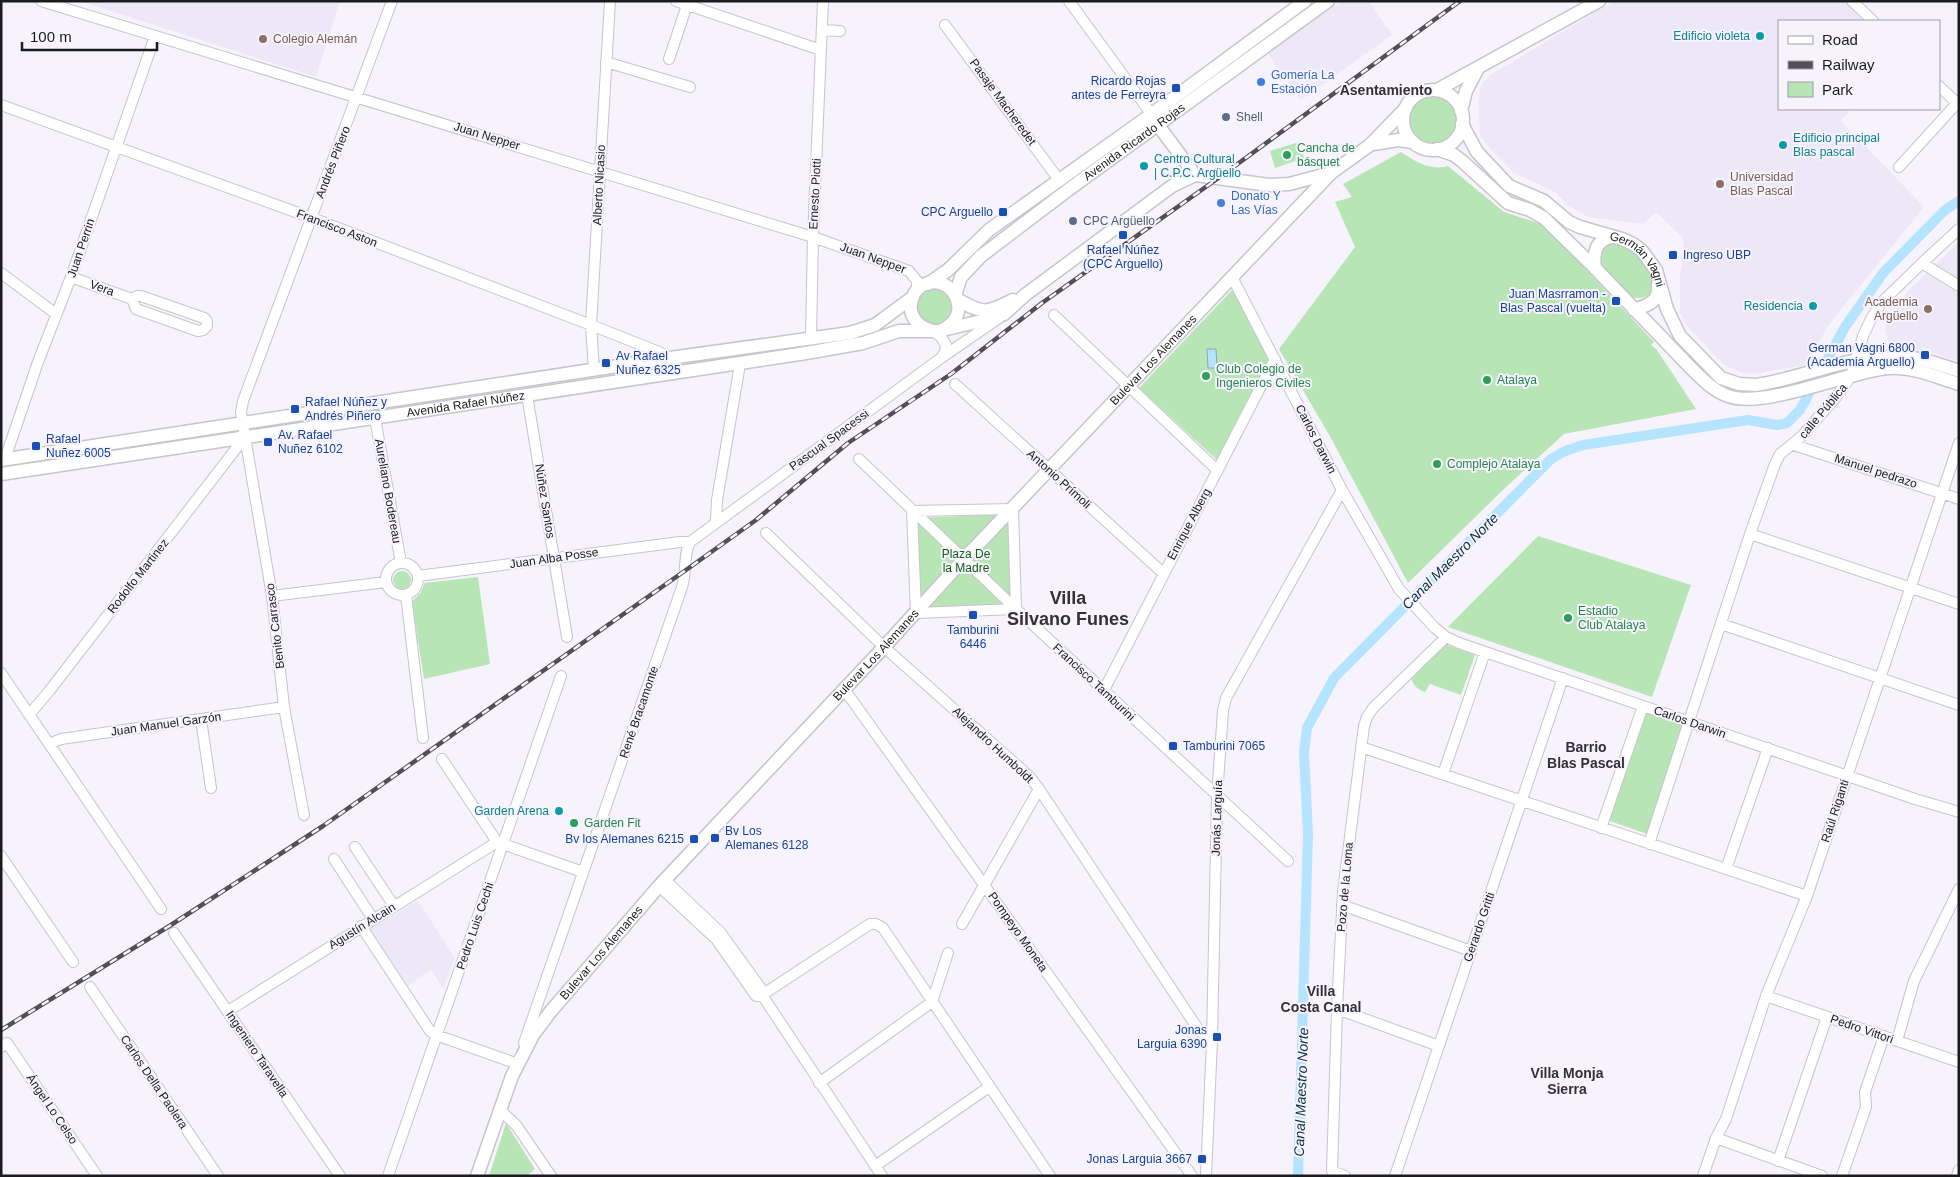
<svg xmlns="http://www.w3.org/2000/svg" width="1960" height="1177" font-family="Helvetica,sans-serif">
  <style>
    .built { fill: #ede8f8 }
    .green { fill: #b8e5b6 }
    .water { fill: #b4e4ff; stroke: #86a8bc }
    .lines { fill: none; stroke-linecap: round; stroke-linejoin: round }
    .canal { stroke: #b4e4ff; stroke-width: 10 }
    .minor-casing { stroke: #c7c4cd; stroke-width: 12 }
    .major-casing { stroke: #c7c4cd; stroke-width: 15 }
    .minor { stroke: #fff; stroke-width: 10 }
    .major { stroke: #fff; stroke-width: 12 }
    .rail-casing { stroke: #525055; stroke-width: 4.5 }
    .rail { stroke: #f6f3fc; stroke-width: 2.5; stroke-dasharray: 8; stroke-linecap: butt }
    .culture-dot { fill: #0f9aa8; stroke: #f6f3fc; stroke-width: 2 }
    .education-dot { fill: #8d6e63; stroke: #f6f3fc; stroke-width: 2 }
    .shop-dot { fill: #3f7fe0; stroke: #f6f3fc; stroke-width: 2 }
    .transit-dot { fill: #1a4fb4; stroke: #f6f3fc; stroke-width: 2 }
    .service-dot { fill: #5c6f8a; stroke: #f6f3fc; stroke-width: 2 }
    .leisure-dot { fill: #2e9e5b; stroke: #f6f3fc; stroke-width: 2 }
    .labels { text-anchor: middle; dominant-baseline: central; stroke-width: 4; stroke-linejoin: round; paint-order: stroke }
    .culture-label { font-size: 12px; fill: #0d838f; stroke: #f6f3fc; text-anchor: end }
    .education-label { font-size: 12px; fill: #785e54; stroke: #f6f3fc; text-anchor: start }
    .shop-label { font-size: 12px; fill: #366cbe; stroke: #f6f3fc; text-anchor: start }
    .transit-label { font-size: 12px; fill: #164399; stroke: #f6f3fc; text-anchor: end }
    .street-label { font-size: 12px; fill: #1c1b1e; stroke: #f6f3fc }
    .service-label { font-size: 12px; fill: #4e5e75; stroke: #f6f3fc; text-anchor: start }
    .leisure-label { font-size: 12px; fill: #27864d; stroke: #f6f3fc; text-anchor: start }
    .park-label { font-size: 12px; fill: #106216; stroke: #f6f3fc }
    .neighbourhood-label { font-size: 14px; font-weight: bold; fill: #333037; stroke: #f6f3fc }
    .water-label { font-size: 14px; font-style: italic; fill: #083042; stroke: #f6f3fc }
    .district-label { font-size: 18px; font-weight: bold; fill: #333037; stroke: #f6f3fc }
  </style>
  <rect width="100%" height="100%" fill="#f6f3fc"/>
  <path class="built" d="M79,1H340L316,77Z
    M1341,1H1369L1392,35L1301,100L1268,54Z
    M1614,1H1844L1862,19L1860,21H1779V109H1846L1849,112L1841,121L1924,207L1830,323L1805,365L1753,374L1743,373L1724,365L1685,324L1680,312V273L1683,264L1680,256L1684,252L1683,238L1656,212L1643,224L1588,217L1569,206L1555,192L1514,173L1492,151L1480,136L1478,102L1480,88L1484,81L1492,74Z
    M1959,242V361L1928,351L1903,348L1890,350L1885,328L1908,291Z
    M418,901L455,958L443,989L431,969L408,986L369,929Z"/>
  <path class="green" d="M1406 120a26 26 0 1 1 52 0a26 26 0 1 1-52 0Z
    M1299,142L1304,158L1275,168L1270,151Z
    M1401,152C1416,162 1431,171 1448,166L1504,212L1544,225L1654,342L1651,345L1657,350L1696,409L1564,434L1505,488L1408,583L1332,440L1279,349L1355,247L1335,202L1352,197L1343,184Z
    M1605,242C1631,243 1638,255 1654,274C1653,291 1651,301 1631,297L1599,266L1598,251Z
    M1233,289L1270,359L1217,460L1139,388Z
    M916 307a18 18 0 1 1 36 0a18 18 0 1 1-36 0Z
    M1008,514L1012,604L924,608L920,602L916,518Z
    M1538,536L1691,585L1652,697L1448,627Z
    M393 580a9 9 0 1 1 18 0a9 9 0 1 1-18 0Z
    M478,577L490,664L424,679L412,602L421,592L425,583Z
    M1444,644L1475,655L1461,695L1430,684L1425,692C1417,689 1414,686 1411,678Z
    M1645,710L1685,723L1647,834L1607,820Z
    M506,1123L535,1169L527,1176H489Z"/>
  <path class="water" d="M1207,349H1216L1217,368H1208Z"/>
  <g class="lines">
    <path class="canal" d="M1298,1176L1308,834L1304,753L1307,728L1334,678L1551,459L1563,452L1583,445L1748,420L1777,425L1787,423L1800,410L1845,327L1883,273L1945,210L1959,201"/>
    <defs>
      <path id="minor" d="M41,1L813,237L909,271L917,281V290
        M676,1L821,50
        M1069,1L1155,119
        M1852,1L1873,21
        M945,25L1059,180
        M822,30L840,31
        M669,59L687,5
        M606,62L690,87
        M1939,86L1959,105
        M1,105L312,218L591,325L659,352L670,358
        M1899,167L1959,101
        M1922,263L1959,286
        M1,273L56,314
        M71,277L132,299
        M1232,277L1342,490L1399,589L1435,628L1446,637L1459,643L1915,799L1959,812
        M137,296H141L204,318L207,321V326L203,330L198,331L136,309L132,299Z
        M1054,315L1217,470
        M933,331L941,337L946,345L945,352L941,358
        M811,338L813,237L823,1
        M594,370L591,325L610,1
        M955,384L1163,573
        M527,395L567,637
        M375,418L401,563
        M1794,445L1959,499
        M5,459L38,362L71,277L155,36
        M859,459L1016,609L1288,861
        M912,511L1013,509L1016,609
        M912,511L916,613L1016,609
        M716,521L717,500L739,370V363
        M766,533L884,647L1029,776L1039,789L1198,1029L1212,1041
        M1750,534L1959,604
        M386 579a16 16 0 1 1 32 0a16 16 0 1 1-32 0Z
        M418,576L680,542H690
        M406,595L423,738
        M272,596L386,582
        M1721,624L1959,705
        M1,673L161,909
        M844,689L1192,1176
        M1104,690L1275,359
        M29,715L50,690L245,437
        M201,719L211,788
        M49,744L61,739L284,707
        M1361,747L1807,896
        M442,759L497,842L583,872
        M1443,774L1485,652
        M304,815L284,707L272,596L241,413L243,401L392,1
        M1601,828L1643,706
        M1649,844L1750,534L1775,464L1780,454L1801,437L1836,397L1851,376L1863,336L1872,317L1882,302L1922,263L1959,229
        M355,847L394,906
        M1,856L73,962
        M334,859L373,919
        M1726,869L1768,748
        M665,880L720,932L762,990V995L882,1176
        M659,886L716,939L756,996L762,995L870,924H876L883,928L1050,1176
        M1342,905L1471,951
        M962,924L1039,789
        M361,926L430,1031L436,1035L518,1064L520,1057
        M174,933L340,1176
        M90,987L218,1176
        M1766,996L1959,1062
        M1337,1009L1439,1046
        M228,1011L497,842
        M1897,1041L1914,981L1959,889
        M524,1043L682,587C687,573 683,554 690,542L941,358L999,318
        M1,1047L7,1043L97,1176
        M819,1083L932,1002L948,953
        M500,1110L516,1125L551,1176
        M1716,1138L1822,1176
        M1778,1161L1827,1017
        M875,1166L989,1087
        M388,1176L561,676
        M1206,1176L1212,1041L1217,796L1223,711L1226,698L1342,490
        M1345,1176L1332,1171L1337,1009L1343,892L1364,726L1367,717L1373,708L1446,637
        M1395,1176L1563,678
        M1703,1176L1716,1138L1726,1119L1766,996L1807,896L1959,443
        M1842,1176L1866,1107L1865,1092L1884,1036
        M1957,1176L1959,1170"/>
      <g id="major">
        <path d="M1437,90L1599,1"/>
        <circle cx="1433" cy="120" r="30"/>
        <path d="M1461,111L1466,91L1478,68"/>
        <path id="s1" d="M1462,124L1477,152L1509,186L1544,201L1569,222L1580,227L1622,239L1633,244L1642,251L1656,270L1667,309L1680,336L1721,378L1739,384L1756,385C1804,378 1853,353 1903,357C1922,358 1941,365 1959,371"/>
        <path d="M1158,125L1195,175"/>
        <path d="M1373,144L1398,140L1413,142"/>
        <path d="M1437,149L1454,155L1462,161L1508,203L1530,210L1544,218L1595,268L1689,366C1701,378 1712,390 1728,396C1765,409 1846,372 1888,368C1913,366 1936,377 1959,384"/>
        <path d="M1595,268C1593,253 1595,241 1611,237"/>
        <path d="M928,284L948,270L989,230L1152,114L1305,1"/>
        <path id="s2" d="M955,295L961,277L981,256L1068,190L1328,1"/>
        <path d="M957,299C984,315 986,313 1013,300"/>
        <path d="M1634,310C1649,305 1660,301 1658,284"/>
        <path d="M930,330C894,319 914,270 945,285C952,289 957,296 958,304C960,315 953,324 944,329"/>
        <path d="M1,460L670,358L850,333L875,325L913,297"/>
        <path id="s3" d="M1,474L806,353L863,343L899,331H938L994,318L1004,314L1025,295L1172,186L1195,175L1269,185L1289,184L1331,173L1370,145L1406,108"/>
        <path id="s4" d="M477,1176L512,1076L533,1035L551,1011L659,886L884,647L964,559L1331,173"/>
      </g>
    </defs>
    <use href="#minor" class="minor-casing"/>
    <use href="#major" class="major-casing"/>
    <use href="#minor" class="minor"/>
    <use href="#major" class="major"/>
    <defs>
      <path id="rail" d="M1,1030L171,925L323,826L686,570L756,520L848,443L951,374L1042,303L1217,179L1460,1"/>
    </defs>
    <use href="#rail" class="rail-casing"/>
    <use href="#rail" class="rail"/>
  </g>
  <g class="culture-dot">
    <circle cx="1760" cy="36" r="5"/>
    <circle cx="1783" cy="145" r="5"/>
    <circle cx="1144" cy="166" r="5"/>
    <circle cx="1813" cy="306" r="5"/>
    <circle cx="559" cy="811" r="5"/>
  </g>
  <g class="education-dot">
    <circle cx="263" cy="39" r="5"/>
    <circle cx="1720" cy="184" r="5"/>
    <circle cx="1928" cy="309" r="5"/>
  </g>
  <g class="shop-dot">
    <circle cx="1261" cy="82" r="5"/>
    <circle cx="1221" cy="203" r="5"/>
  </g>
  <g class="transit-dot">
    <rect x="1171" y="83" width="10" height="10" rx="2.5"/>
    <rect x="998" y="207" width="10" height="10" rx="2.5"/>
    <rect x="1118" y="230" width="10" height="10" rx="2.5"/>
    <rect x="1668" y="250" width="10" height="10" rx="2.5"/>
    <rect x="1611" y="296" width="10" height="10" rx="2.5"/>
    <rect x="1920" y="350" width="10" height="10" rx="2.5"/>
    <rect x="601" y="358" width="10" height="10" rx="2.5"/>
    <rect x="290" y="404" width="10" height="10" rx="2.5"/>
    <rect x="263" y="437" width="10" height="10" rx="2.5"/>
    <rect x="31" y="441" width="10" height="10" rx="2.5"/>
    <rect x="968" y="610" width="10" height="10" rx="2.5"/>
    <rect x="1168" y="741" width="10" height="10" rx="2.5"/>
    <rect x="710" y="833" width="10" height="10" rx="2.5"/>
    <rect x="689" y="834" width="10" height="10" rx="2.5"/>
    <rect x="1212" y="1032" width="10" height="10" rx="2.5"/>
    <rect x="1197" y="1154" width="10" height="10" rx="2.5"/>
  </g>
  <g class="service-dot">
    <circle cx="1226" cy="117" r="5"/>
    <circle cx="1073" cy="221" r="5"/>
  </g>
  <g class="leisure-dot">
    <circle cx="1287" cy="155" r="5"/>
    <circle cx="1206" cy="376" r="5"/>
    <circle cx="1487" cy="380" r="5"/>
    <circle cx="1437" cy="464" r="5"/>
    <circle cx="1568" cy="618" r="5"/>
    <circle cx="574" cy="823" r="5"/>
  </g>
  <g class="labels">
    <g class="culture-label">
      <text x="1750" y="36">Edificio violeta</text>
      <text x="1793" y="138" text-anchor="start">Edificio principal<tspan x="1793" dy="14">Blas pascal</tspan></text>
      <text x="1154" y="159" text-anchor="start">Centro Cultural<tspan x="1154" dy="14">| C.P.C. Argüello</tspan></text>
      <text x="1803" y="306">Residencia</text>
      <text x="549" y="811">Garden Arena</text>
    </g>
    <g class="education-label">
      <text x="273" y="39">Colegio Alemán</text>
      <text x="1730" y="177">Universidad<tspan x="1730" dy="14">Blas Pascal</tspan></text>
      <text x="1918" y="302" text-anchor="end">Academia<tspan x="1918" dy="14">Argüello</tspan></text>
    </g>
    <g class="shop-label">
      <text x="1271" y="75">Gomería La<tspan x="1271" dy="14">Estación</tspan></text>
      <text x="1231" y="196">Donato Y<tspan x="1231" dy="14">Las Vías</tspan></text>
    </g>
    <g class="transit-label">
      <text x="1166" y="81">Ricardo Rojas<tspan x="1166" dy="14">antes de Ferreyra</tspan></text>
      <text x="993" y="212">CPC Arguello</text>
      <text x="1123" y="250" text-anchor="middle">Rafael Núñez<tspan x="1123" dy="14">(CPC Arguello)</tspan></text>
      <text x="1683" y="255" text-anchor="start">Ingreso UBP</text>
      <text x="1606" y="294">Juan Masrramon -<tspan x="1606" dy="14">Blas Pascal (vuelta)</tspan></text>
      <text x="1915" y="348">German Vagni 6800<tspan x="1915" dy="14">(Academia Arguello)</tspan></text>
      <text x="616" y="356" text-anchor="start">Av Rafael<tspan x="616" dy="14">Nuñez 6325</tspan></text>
      <text x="305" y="402" text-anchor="start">Rafael Núñez y<tspan x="305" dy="14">Andrés Piñero</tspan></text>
      <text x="278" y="435" text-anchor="start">Av. Rafael<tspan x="278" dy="14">Nuñez 6102</tspan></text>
      <text x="46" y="439" text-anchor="start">Rafael<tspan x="46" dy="14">Nuñez 6005</tspan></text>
      <text x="973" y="630" text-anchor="middle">Tamburini<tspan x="973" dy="14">6446</tspan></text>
      <text x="1183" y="746" text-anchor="start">Tamburini 7065</text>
      <text x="725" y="831" text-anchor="start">Bv Los<tspan x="725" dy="14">Alemanes 6128</tspan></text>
      <text x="684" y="839">Bv los Alemanes 6215</text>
      <text x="1207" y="1030">Jonas<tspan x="1207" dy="14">Larguia 6390</tspan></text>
      <text x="1192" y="1159">Jonas Larguia 3667</text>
    </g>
    <g class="street-label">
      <text transform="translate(1003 102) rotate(54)">Pasaje Macheredet</text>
      <text transform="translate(487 136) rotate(17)">Juan Nepper</text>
      <text stroke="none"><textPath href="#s2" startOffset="239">Avenida Ricardo Rojas</textPath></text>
      <text transform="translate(333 162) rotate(-69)">Andrés Piñero</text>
      <text transform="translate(599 185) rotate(-87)">Alberto Nicasio</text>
      <text transform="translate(815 194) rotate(-87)">Ernesto Piotti</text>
      <text transform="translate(337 228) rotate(21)">Francisco Aston</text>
      <text transform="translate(81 248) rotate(-71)">Juan Perrin</text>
      <text transform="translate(873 258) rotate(20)">Juan Nepper</text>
      <text stroke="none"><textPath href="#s1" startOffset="231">Germán Vagni</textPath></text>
      <text transform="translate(102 288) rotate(20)">Vera</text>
      <text stroke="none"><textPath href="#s4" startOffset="1069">Bulevar Los Alemanes</textPath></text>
      <text stroke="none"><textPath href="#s3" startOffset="470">Avenida Rafael Núñez</textPath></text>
      <text transform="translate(1823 411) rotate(-50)">calle Pública</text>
      <text transform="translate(1316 439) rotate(63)">Carlos Darwin</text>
      <text transform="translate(829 440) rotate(-36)">Pascual Spacessi</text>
      <text transform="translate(1876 471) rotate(18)">Manuel pedrazo</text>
      <text transform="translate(1059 479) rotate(42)">Antonio Prímoli</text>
      <text transform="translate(388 491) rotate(80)">Aureliano Bodereau</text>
      <text transform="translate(545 501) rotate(81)">Núñez Santos</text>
      <text transform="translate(1189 524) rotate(-62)">Enrique Alberg</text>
      <text transform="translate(554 558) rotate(-8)">Juan Alba Posse</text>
      <text transform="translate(138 576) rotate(-52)">Rodolfo Martinez</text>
      <text transform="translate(275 626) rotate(-97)">Benito Carrasco</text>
      <text stroke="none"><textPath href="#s4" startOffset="664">Bulevar Los Alemanes</textPath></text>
      <text transform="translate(1094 682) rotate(43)">Francisco Tamburini</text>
      <text transform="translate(639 712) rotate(-71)">René Bracamonte</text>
      <text transform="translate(1690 722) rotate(19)">Carlos Darwin</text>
      <text transform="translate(166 724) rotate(-8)">Juan Manuel Garzón</text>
      <text transform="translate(993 745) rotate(43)">Alejandro Humboldt</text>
      <text transform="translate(1835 811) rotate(-72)">Raúl Riganti</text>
      <text transform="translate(1217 818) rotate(-88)">Jonás Larguía</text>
      <text transform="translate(1345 887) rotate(-85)">Pozo de la Loma</text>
      <text transform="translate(362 926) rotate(-32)">Agustín Alcain</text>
      <text transform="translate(475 926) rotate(-71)">Pedro Luis Cechi</text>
      <text transform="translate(1479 927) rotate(-71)">Gerardo Gritti</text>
      <text transform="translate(1018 932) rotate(55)">Pompeyo Moneta</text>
      <text stroke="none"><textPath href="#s4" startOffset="259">Bulevar Los Alemanes</textPath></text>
      <text transform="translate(1862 1029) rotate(19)">Pedro Vittori</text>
      <text transform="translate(257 1054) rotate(56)">Ingeniero Taravella</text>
      <text transform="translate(154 1082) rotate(56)">Carlos Della Paolera</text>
      <text transform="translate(52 1109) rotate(56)">Ángel Lo Celso</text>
    </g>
    <g class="service-label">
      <text x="1236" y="117">Shell</text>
      <text x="1083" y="221">CPC Argüello</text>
    </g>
    <g class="leisure-label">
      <text x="1297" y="148">Cancha de<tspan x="1297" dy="14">básquet</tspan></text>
      <text x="1216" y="369">Club Colegio de<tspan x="1216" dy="14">Ingenieros Civiles</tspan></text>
      <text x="1497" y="380">Atalaya</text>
      <text x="1447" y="464">Complejo Atalaya</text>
      <text x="1578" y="611">Estadio<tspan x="1578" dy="14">Club Atalaya</tspan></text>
      <text x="584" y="823">Garden Fit</text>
    </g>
    <g class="park-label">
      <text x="966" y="554">Plaza De<tspan x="966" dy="14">la Madre</tspan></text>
    </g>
    <g class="neighbourhood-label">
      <text x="1386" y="90">Asentamiento</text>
      <text x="1586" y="747">Barrio<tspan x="1586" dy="16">Blas Pascal</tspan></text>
      <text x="1321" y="991">Villa<tspan x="1321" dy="16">Costa Canal</tspan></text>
      <text x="1567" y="1073">Villa Monja<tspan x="1567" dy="16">Sierra</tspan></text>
    </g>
    <g class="water-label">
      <text transform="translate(1450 561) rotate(-45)">Canal Maestro Norte</text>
      <text transform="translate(1301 1092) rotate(-88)">Canal Maestro Norte</text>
    </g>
    <g class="district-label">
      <text x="1068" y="598">Villa<tspan x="1068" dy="21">Silvano Funes</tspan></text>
    </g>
  </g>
  <rect width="1960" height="1177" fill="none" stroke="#1c1b1e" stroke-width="5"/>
  <rect x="1778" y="20" width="162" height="90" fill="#f6f3fc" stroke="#9f9da3"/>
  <rect x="1788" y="36" width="25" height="8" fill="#ffffff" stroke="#9f9da3"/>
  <text x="1822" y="45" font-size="15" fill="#1c1b1e">Road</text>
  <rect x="1788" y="61" width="25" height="8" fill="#525055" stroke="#9f9da3"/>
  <text x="1822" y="70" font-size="15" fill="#1c1b1e">Railway</text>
  <rect x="1788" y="82" width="25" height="15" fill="#b8e5b6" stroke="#9f9da3"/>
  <text x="1822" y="95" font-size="15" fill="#1c1b1e">Park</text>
  <path d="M22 42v8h135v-8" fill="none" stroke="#1c1b1e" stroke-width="2.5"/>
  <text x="30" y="42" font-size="15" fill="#1c1b1e" stroke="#f6f3fc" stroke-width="4" paint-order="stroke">100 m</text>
</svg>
